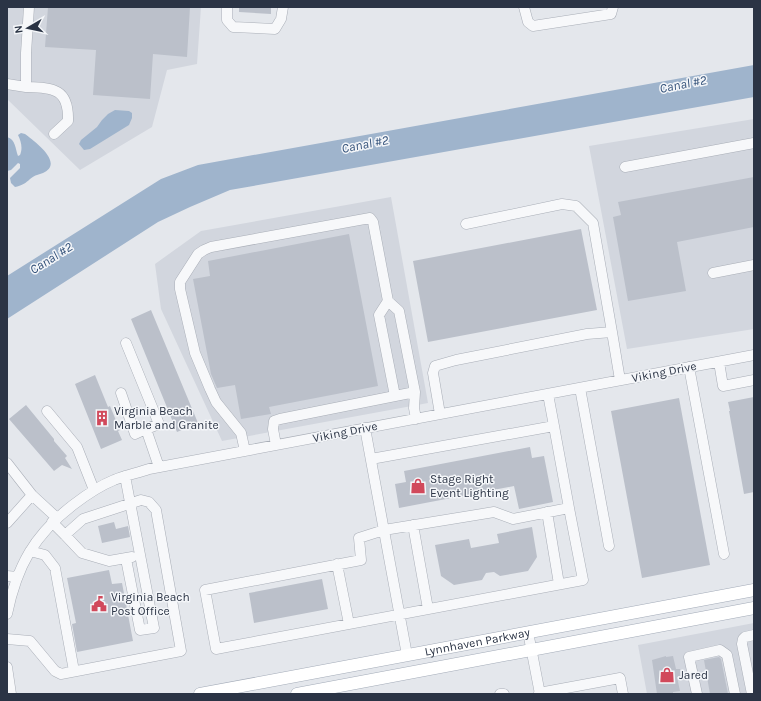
<svg xmlns="http://www.w3.org/2000/svg" width="761" height="701" font-family="Karla,sans-serif">
  <style>
    .built { fill: #d2d6de }
    .water { fill: #9fb4cc }
    .building { fill: #bbc0ca }
    .lines { fill: none; stroke-linecap: round; stroke-linejoin: round }
    .minor-casing { stroke: #a9aeb7; stroke-width: 11 }
    .major-casing { stroke: #a3abb8; stroke-width: 13 }
    .minor { stroke: #f7f8fa; stroke-width: 10 }
    .major { stroke: #fff; stroke-width: 12 }
    .labels { text-anchor: middle; dominant-baseline: central; stroke-width: 3; stroke-linejoin: round; paint-order: stroke }
    .street-label { font-size: 12px; fill: #2b3445; stroke: #f4f6f9 }
    .poi-label { font-size: 12px; fill: #2b3445; stroke: #f4f6f9; text-anchor: start }
    .water-label { font-size: 13px; font-style: italic; fill: #34527a; stroke: #f4f6f9 }
  </style>
  <rect width="100%" height="100%" fill="#e4e7ec"/>
  <path class="built" d="M7,7H201L197,64L167,70L152,127L80,170L7,99Z
    M754,119V329L627,349L589,146Z
    M391,197L428,403L222,441L161,309L155,264L201,231Z
    M754,623V694H647L638,645Z"/>
  <path class="water" d="M754,65V97L230,190L190,207L158,222L7,319V276L161,179L198,165Z
    M115,110L129,111L132,113V118L129,125L90,149L84,150L79,144L81,140L97,127L102,120L108,114Z
    M21,133L25,134C34,141 65,163 43,173C41,174 39,174 37,175C28,178 29,184 15,187L11,183L10,178L20,168V164L18,163L11,170L7,171V137C16,140 15,148 18,156L20,155C23,148 21,141 18,135Z"/>
  <path class="building" d="M48,7H190L187,57L153,54L150,99L93,95L96,50L45,47Z
    M239,7H271V14L239,12Z
    M754,177V227L677,242L686,291L628,301L613,217L621,215L618,202Z
    M581,229L597,310L428,342L413,261Z
    M349,234L378,386L269,407L271,414L241,419L235,385L217,388L211,374L193,279L210,276L208,261Z
    M151,310L198,423L177,432L131,319Z
    M95,375L108,407L110,406L120,430L118,431L122,440L101,449L75,384Z
    M754,397V492L744,494L729,411H730L728,402Z
    M679,398L710,565L642,578L611,411Z
    M26,405L54,439V441L67,456L65,458L72,469L62,465L54,471L9,419Z
    M530,447L532,458L544,456L553,502L519,509L514,486L399,508L395,484L406,482L404,471Z
    M114,522L116,529L128,526L130,537L102,543L98,526Z
    M532,527L537,557L528,571L500,576L494,572L486,573L482,580L454,585L441,576L435,545L469,539L471,548L499,543L497,534Z
    M109,570L112,584L122,583L133,641L77,652L72,624L76,623L67,578Z
    M322,579L328,609L254,623L249,593Z
    M666,656V657L673,656L676,669H680L681,676L677,677L680,691L673,692V694H657L652,660Z
    M719,657L721,659L728,694H710L704,660Z"/>
  <g class="lines">
    <defs>
      <path id="minor" d="M227,7V20L233,27L275,29L281,19L283,7
        M524,7L528,22L533,26L611,14L613,7
        M7,84L26,87V53L29,7
        M26,87C53,88 69,88 68,121L54,134
        M625,167L754,143
        M466,224L562,204L576,206L593,223L612,332
        M713,273L754,265
        M126,343L159,424L146,429
        M719,362L723,386L754,380
        M689,367L724,554
        M580,388L609,546
        M121,393L135,434L146,429L159,467
        M395,396L379,315L388,301L399,311L415,392
        M47,411L77,447L94,490
        M440,414L433,373L435,366L456,360L587,334L612,332L620,380
        M554,426L569,508L513,519L494,512L384,530L359,538L361,560L205,590L216,649L583,580L569,508
        M365,428L407,655
        M276,445L273,429L274,421L280,419L415,392L414,408L416,419
        M245,451L241,433L216,402L210,389L195,353L180,289V282L198,254L204,250L211,247L370,218L373,222L388,301
        M371,459L554,426L548,394
        M7,463L32,495L7,523
        M125,476L154,628L140,630L126,559
        M32,495L57,518
        M547,512L559,584
        M52,522L65,535L82,553L109,561L132,557
        M413,525L428,609
        M30,551L45,555L55,568L74,671
        M337,564L349,624
        M7,576L17,577
        M7,614C17,566 34,535 73,505C86,495 99,486 114,480C125,475 138,473 149,469L754,355
        M528,632L540,694
        M7,639L30,641L55,671L61,674L181,651L156,510L149,502L141,500L83,519L65,535
        M7,667L11,694
        M539,693L620,678L623,694
        M500,694H504
        M697,694L689,657L720,650L727,655L735,694
        M752,694L742,644L743,639L745,637L754,635"/>
      <g id="major">
        <path id="s1" d="M200,694L754,590"/>
        <path d="M297,694L754,608"/>
      </g>
    </defs>
    <use href="#minor" class="minor-casing"/>
    <use href="#major" class="major-casing"/>
    <use href="#minor" class="minor"/>
    <use href="#major" class="major"/>
  </g>
  <defs>
    <symbol id="building-bare" viewBox="-9 -9 18 18"><path d="M-4-6H4V6H1V3H-1V6H-4ZM-2.5-4.3h1.7v1.8h-1.7ZM.8-4.3h1.7v1.8H.8ZM-2.5-1h1.7V.8h-1.7ZM.8-1h1.7V.8H.8Z" fill="#d1495b" stroke="#f4f6f9" stroke-width="2.5" paint-order="stroke"/></symbol>
    <symbol id="shop-bare" viewBox="-9 -9 18 18"><path d="M-5-2.5h2.3a2.7 3.5 0 0 1 5.4 0H5L5.5 6h-11ZM-1.5-2.5h3a1.5 2.3 0 0 0-3 0Z" fill="#d1495b" stroke="#f4f6f9" stroke-width="2.5" paint-order="stroke"/></symbol>
    <symbol id="civic-bare" viewBox="-9 -9 18 18"><path d="M-.6-6.5H3V-4.5H.6V-3L4-1V1h2V6H-6V1h2V-1L-.6-3ZM-1.2 2.5V6h2.4V2.5Z" fill="#d1495b" stroke="#f4f6f9" stroke-width="2.5" paint-order="stroke"/></symbol>
  </defs>
  <g fill-rule="evenodd">
    <use href="#building-bare" x="91" y="407" width="22" height="22"/>
    <use href="#shop-bare" x="407" y="475" width="22" height="22"/>
    <use href="#civic-bare" x="88" y="593" width="22" height="22"/>
    <use href="#shop-bare" x="656" y="664" width="22" height="22"/>
  </g>
  <g class="labels">
    <g class="street-label">
      <text transform="translate(664 372) rotate(-11)">Viking Drive</text>
      <text transform="translate(345 432) rotate(-11)">Viking Drive</text>
      <text stroke="none"><textPath href="#s1" startOffset="282">Lynnhaven Parkway</textPath></text>
    </g>
    <g class="poi-label">
      <text x="114" y="411">Virginia Beach<tspan x="114" dy="14">Marble and Granite</tspan></text>
      <text x="430" y="479">Stage Right<tspan x="430" dy="14">Event Lighting</tspan></text>
      <text x="111" y="597">Virginia Beach<tspan x="111" dy="14">Post Office</tspan></text>
      <text x="679" y="675">Jared</text>
    </g>
    <g class="water-label">
      <text transform="translate(683 84) rotate(-11)">Canal #2</text>
      <text transform="translate(365 144) rotate(-11)">Canal #2</text>
      <text transform="translate(51 258) rotate(-32)">Canal #2</text>
    </g>
  </g>
  <rect width="761" height="701" fill="none" stroke="#2b3445" stroke-width="16"/>
  <g transform="translate(28 28) rotate(261)" stroke="#f4f6f9" stroke-width="3" paint-order="stroke">
  <path d="M0-3L7 15L0 10L-7 15Z" fill="#2b3445"/>
  <text y="-6" font-size="11" font-weight="bold" text-anchor="middle" fill="#2b3445">N</text>
  </g>
</svg>
